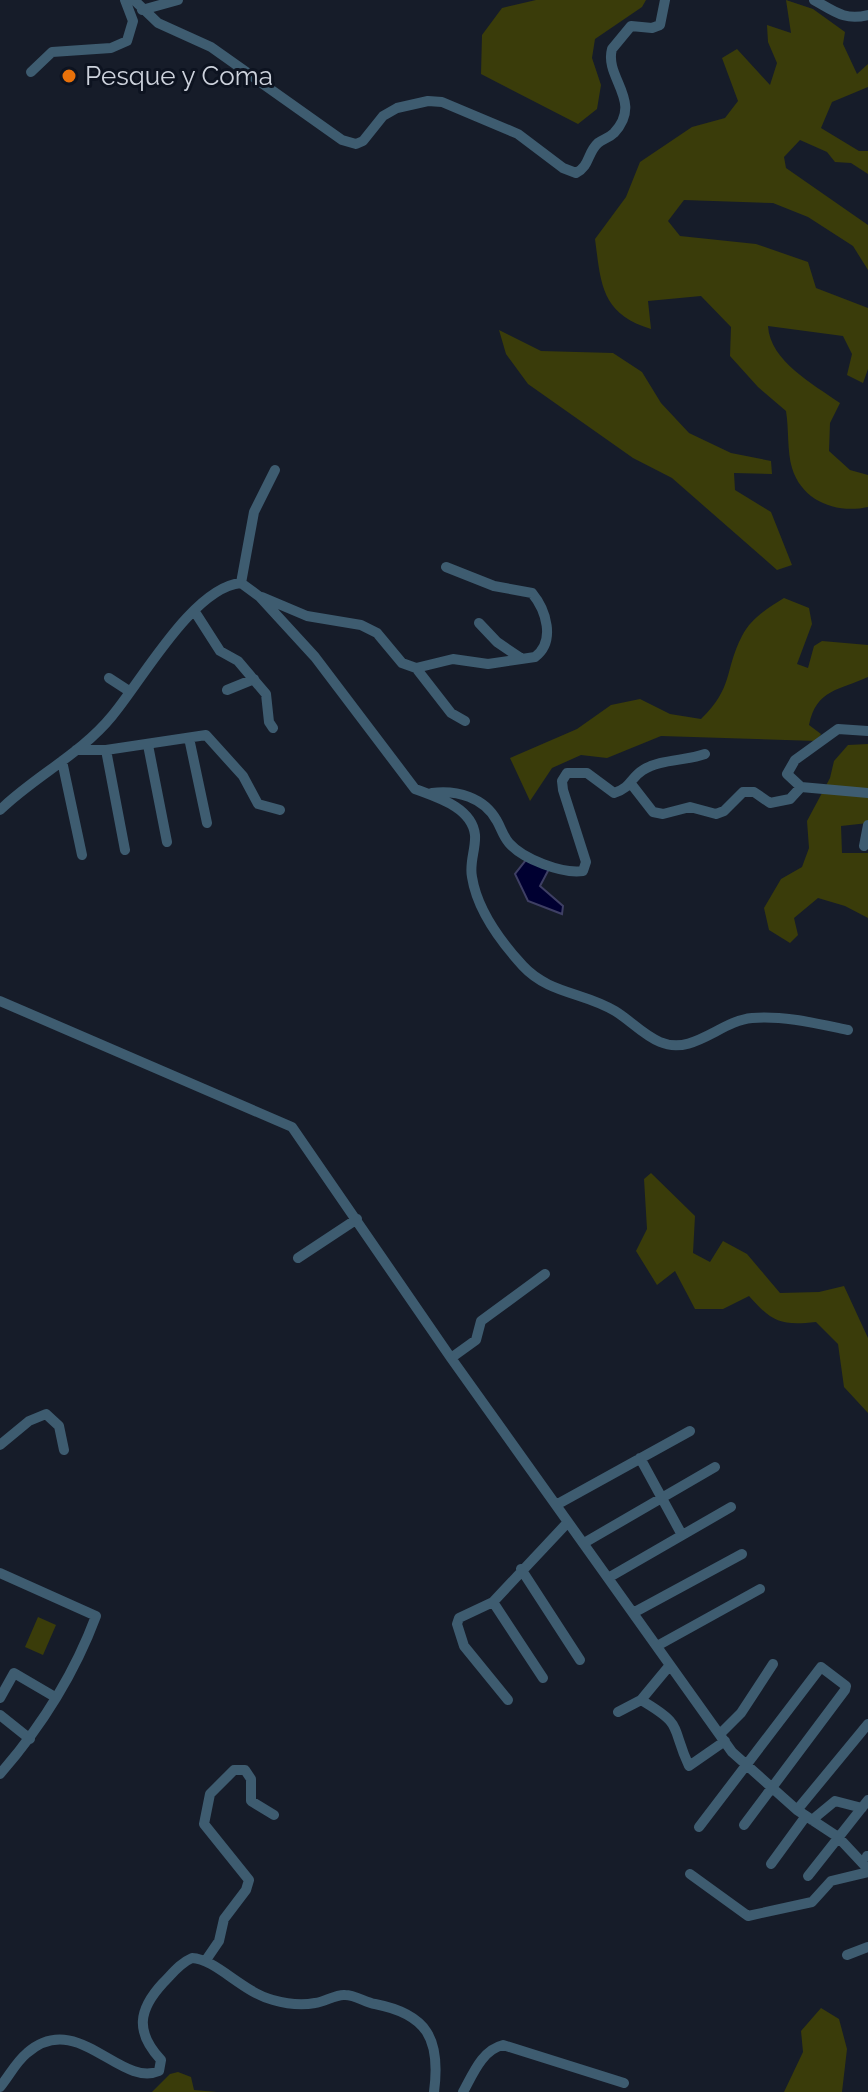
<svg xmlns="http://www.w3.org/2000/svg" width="868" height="2092" font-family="Raleway,sans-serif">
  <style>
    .green { fill: #3a3c0a }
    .water { fill: #000031; stroke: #3e3f64; stroke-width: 2 }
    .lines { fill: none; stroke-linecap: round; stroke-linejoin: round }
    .minor { stroke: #3e5c70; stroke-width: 10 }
    .food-dot { fill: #e8710a; stroke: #0d1320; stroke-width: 3 }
    .labels { text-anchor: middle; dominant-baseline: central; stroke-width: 6; stroke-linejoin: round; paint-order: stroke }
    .poi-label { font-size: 26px; fill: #cdd2dc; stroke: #0d1320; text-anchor: start }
  </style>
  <rect width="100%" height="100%" fill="#161c29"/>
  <path class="green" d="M536,0H646L642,7L595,39L592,58L601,85L597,109L578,124L481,74L482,35L502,8Z
    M786,0L813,9L845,32L843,44L857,74L868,64V87L832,102L821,128L859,151H868V174L851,163L835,162L827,152L800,140L784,157L786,168L868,225V270L853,246L808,217L773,203L684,200L668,221L680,236L756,244L808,262L816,288L868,308V369L863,383L847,375L852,354L843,336L768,326C770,361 813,384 840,403L830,423L829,451L850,470L868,475V507C836,514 802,501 792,468C787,451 789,429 786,411L758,387L730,356L731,327L701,296L648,301L651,329C601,314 601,284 595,239L626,197L640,162L692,127L725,118L738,101L722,58L737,49L770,85L777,63L768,42L767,25L791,33Z
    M499,330L541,351L613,353L642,372L661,403L689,433L731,453L771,461L772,474L734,473L735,490L771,512L792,565L777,570L672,478L633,458L528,384L506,354Z
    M784,598L809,608L812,624L797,664L808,668L814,646L822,641L868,645V677C840,690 816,689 809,725L821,734L817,741L661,736L607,758L581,755L552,768L530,801L510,758L577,729L611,705L640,699L670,714L701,719C734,687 724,671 742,636C751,618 768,608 784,598Z
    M868,744V823L841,826L842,853H868V918L845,906L818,898L794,918L798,935L790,943L769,930L764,908L781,879L802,867L809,848L807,821L830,778L834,761L848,745Z
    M651,1173L695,1216L693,1253L710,1262L723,1241L747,1254L780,1293L819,1292L844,1286L868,1338V1413L844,1387L838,1344L816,1322C781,1326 772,1322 749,1296L723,1309H695L675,1271L657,1285L636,1251L647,1229L644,1179Z
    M38,1617L56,1625L43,1655L25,1647Z
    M821,2008L839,2019L847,2049L842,2092H784L803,2052L801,2031Z
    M178,2072L191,2077L194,2090L217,2092H152L170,2074Z"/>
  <path class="water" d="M526,860L550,867L540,886L563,906L562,914L528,901L515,874Z"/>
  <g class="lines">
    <path class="minor" d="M134,0L158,23L211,47L342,140L356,144L363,141L383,116L397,108L428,101L442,102L518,134L563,168L576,173C590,166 587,153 598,143C603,139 609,138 614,133C644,101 604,78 612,49L631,26L652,28L660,25L665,0
      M814,0C834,11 844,21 868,15
      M142,10L178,0
      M31,72L52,52L111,48L127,41L133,21L125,0
      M241,583L254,512L275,470
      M262,597L307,616L361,625L377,633L402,663L416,668L453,659L488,664L535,657C556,641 546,610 532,593L494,586L446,567
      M195,612L220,651L238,661L266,694L269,722L273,728
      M479,623L497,642L522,659
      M416,668L451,713L465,721
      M109,678L129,691
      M227,690L254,679
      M189,738L207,823
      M148,745L167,842
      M76,750H106L206,735L243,776L258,804L280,810
      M106,750L125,850
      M62,761L82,855
      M632,785L653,812L663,814L690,807L716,814L724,811L743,792H754L770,803L790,799L801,787L868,793
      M801,787L787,774L795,760L838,729L868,731
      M432,793C457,790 484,797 497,821C501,828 503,836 509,843C523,859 562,874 583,871L586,862L563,790L562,781L567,773H587L614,793C632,787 630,778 643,770C660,759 686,761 705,754
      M0,810C35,776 81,754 112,716C141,682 193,587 241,583L260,597L315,657L415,789C436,797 472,807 475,835C476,849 469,863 472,877C477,909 501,942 523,966C549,994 584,992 615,1011C630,1020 643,1035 660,1042C693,1056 720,1021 752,1018C782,1015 819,1024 848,1030
      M864,846L868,825
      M0,1001L292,1127L451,1358L732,1752L797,1810L838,1837L868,1869
      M298,1258L357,1219
      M451,1358L476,1340L481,1321L545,1274
      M0,1445L29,1421L46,1414L59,1426L64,1450
      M640,1458L682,1535
      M556,1505L690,1431
      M584,1543L715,1467
      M521,1569L580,1660
      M0,1573L96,1616C74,1675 41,1727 0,1774
      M608,1578L731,1507
      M493,1602L543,1678
      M633,1613L742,1554
      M657,1646L760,1589
      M0,1698L14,1673L55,1697
      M508,1700L464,1646L457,1624L459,1618L493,1602L568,1522
      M641,1700C685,1726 670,1725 689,1766L725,1741
      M618,1712L641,1700L670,1665
      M0,1715L30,1739
      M720,1734L741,1713L773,1664
      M797,1810L868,1724
      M812,1820L835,1801L862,1808
      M699,1827L821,1667L846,1686L845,1690L744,1825
      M867,1856H868
      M771,1864L806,1816
      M690,1874L748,1916L812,1902L831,1881L868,1872
      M808,1876L868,1800
      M847,1955L868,1947
      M206,1960L219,1941L224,1919L246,1890L249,1880L204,1824L210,1794L234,1770H245L251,1779V1801L274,1815
      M0,2087C9,2076 16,2062 27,2053C77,2009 120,2088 159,2071L161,2060C135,2032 138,2010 163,1983C172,1974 180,1963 192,1958C216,1959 242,1992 273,2000C287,2004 300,2006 315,2003C325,2002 336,1994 345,1995C355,1995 365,2002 375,2004C427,2014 441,2039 434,2092
      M463,2092C473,2074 482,2050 503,2045L624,2083"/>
  </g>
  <circle class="food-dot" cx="69" cy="76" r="8"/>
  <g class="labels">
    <g class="poi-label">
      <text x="85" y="76">Pesque y Coma</text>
    </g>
  </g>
</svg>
